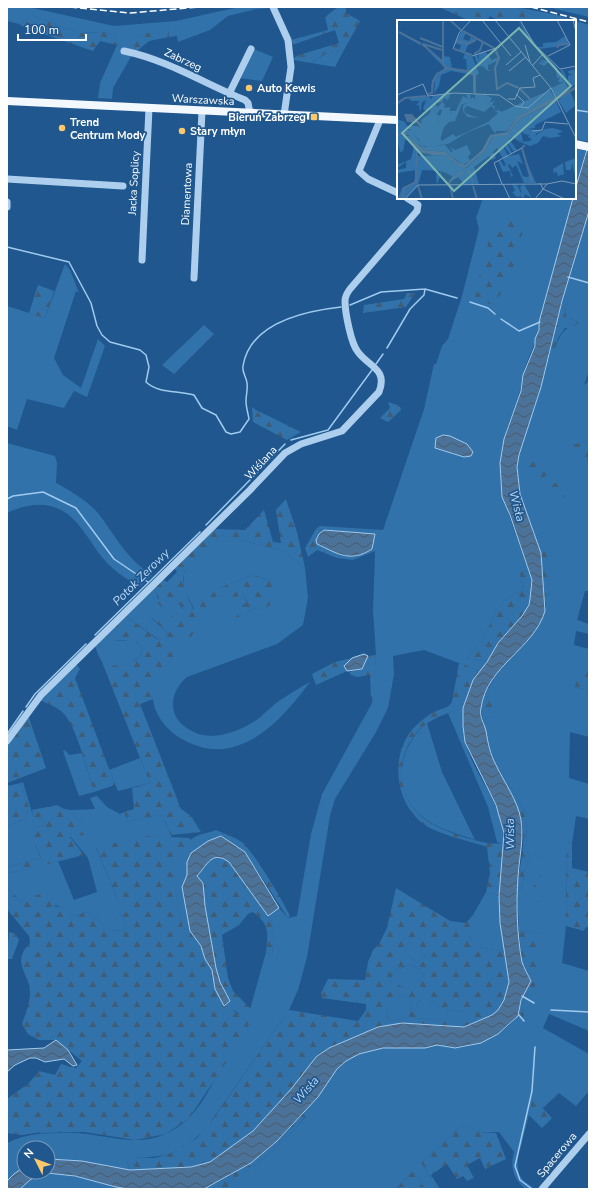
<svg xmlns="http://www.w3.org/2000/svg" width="596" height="1196" font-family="'Nunito Sans',sans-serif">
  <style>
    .grass { fill: #3272ab; fill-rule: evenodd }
    .forest { fill: url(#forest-firs); fill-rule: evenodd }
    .water { fill: url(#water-waves); stroke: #a0caee }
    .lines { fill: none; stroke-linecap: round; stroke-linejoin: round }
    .stream { stroke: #a0caee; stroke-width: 1.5 }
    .minor { stroke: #adceec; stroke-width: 7 }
    .major { stroke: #f3f8ff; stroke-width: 8 }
    .rail { stroke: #fff; stroke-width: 1.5; stroke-dasharray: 7 3; stroke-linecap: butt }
    .poi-dot { fill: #fbc86d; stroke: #1f578e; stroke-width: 1.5 }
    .labels { text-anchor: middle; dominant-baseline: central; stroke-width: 3.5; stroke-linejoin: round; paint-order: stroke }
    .street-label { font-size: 11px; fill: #fff; stroke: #1f578e }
    .poi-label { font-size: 11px; font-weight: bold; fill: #fff; stroke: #1f578e; text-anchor: start }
    .water-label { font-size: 12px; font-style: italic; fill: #b9d8f4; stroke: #1f578e }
    .inset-river { fill: none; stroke: #4b7299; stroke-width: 2 }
    .inset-road { fill: none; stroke: #799abb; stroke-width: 1 }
    .view { fill: #7bb4af; fill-opacity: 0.15; stroke: #7bb4af; stroke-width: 2 }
    .inset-edge { fill: none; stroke: #fff; stroke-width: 2 }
  </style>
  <defs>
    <pattern id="forest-firs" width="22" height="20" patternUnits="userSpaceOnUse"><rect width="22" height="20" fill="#3272ab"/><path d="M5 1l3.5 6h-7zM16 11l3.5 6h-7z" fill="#405d77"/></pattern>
    <pattern id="water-waves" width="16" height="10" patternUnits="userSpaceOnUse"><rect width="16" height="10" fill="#4b7299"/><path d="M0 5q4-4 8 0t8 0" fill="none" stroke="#4c5b6b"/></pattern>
  </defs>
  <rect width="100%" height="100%" fill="#1f578e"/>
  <path class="grass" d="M7,7H28L114,26L176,21L239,7L271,8L256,9L228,16L210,30L178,42L177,36L169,37L168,28L135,37H117L105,32L78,33L31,15L19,24L7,21Z
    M516,7L557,15L589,25V142L575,139V21H535V16Z
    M550,7H589V17L555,9Z
    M117,45L132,55L113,88L112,99L98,98L100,83Z
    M254,49L273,57L262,81L240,78Z
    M344,50L335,67L311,63L325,54Z
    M575,148L586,151L575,190Z
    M483,198H573L539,322C539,342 526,358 523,376C520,399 509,418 504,440C492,486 515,529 529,572L520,571L523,590L505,600L496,610L484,638L468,658L487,662L480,671L424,650L393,656L394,674L388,708L376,732L335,799L330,816L307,957L298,990L289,1010L207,1127C181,1155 163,1158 126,1158L130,1170L82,1161L48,1159V1148H24V1167L14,1174L7,1181V1143C26,1133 46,1133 66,1133C90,1132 112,1140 136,1140C202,1140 222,1064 239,1013L224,1006L230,1001L249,1013L266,952L272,957L274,928L268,916L279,908L288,918L297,916L311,834L322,794L372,703L376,655L373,610L375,551L353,560L337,558L341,555L356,557L375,534L316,529L320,526L383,530L424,409L434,364H436L442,346L448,339L462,296L479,229L476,218Z
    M589,209V371L584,385L589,381V450L586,441L573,445L587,464L589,454V591H585L577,620L589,624V634L576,631L574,645L589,649V680H587L575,687L589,691V737L570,732L569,778L589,784V819L576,816L572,844L567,843L566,926L562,963L589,971V1031L549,1014L543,1028L589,1054V1091L576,1106L559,1093L543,1108L533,1099L518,1158C517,1178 521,1178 535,1189H526C513,1180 510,1166 514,1152L499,1132H480L462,1126L421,1162L437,1189H425L413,1171L396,1189H229L227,1183L266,1157L295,1129L306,1116L303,1113C308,1107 313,1102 317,1097C332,1079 336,1064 358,1054C375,1047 404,1047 421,1048C427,1048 431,1045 436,1045C443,1045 450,1049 457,1048C481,1045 505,1034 519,1014L523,1017L541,934L519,931L517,892H522L524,873L530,855L526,851L527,815L511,787L508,789L495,764L487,741L483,720L492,716L488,698L484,696L500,668L526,642L543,617L546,605L544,598L549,592L540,536L535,535L520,494L517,467L519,455L541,387L551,348L555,349C559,334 565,328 578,322L566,317L565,303L562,301Z
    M65,264L70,270L79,293L76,291L54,358L63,375L81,388L98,339L105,346L87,397L74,391L64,408L27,399L17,430L7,426V306L45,318Z
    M204,325L214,334L174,374L162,365Z
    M7,443L55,456L57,463L56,483C71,491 86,500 98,513C117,538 125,557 152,575L140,587C125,578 112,570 101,556C93,546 86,533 77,523C57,500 32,501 7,513Z
    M221,535L284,551L305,568L308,598L303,625L277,644L187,677C177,686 170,698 174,712C177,721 184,727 192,731C211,742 238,732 255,721C264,715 270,707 279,701C289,694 299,688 310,682C278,725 234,773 177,736C166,728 154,714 153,699C152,688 158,674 165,665C167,663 170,661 171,658C173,653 172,646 174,640C179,629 187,619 194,609L184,589V573L187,568L204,560ZM253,575L272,582L258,608L249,610L245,619L242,606L247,602L243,595L222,587Z
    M154,587L161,607L177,600L183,610L163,622L151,618L168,633L159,640L126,616Z
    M108,641H136L143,647C143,661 118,670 106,665C100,662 97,652 95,646L97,643L99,646Z
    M463,708C463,719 462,730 465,741C475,779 505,804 504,845L497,842L488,807L448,713Z
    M427,723L442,772L475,840C459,834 441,830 427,820C391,796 396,748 427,723Z
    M65,750L69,755L82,753L94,792L79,796L63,751Z
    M140,758L150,783L118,791L109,770Z
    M23,782L33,816L43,820L45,824L29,831L41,858L7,867V826L25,819L29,809L21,783Z
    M97,796L107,807L120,814L124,812L128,821L162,814L172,838L149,836L96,848L119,902V912L127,925L123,931L111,930L86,912L75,916L60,906L26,901L21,902L7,887V874L58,861L74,900L97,892L88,858L70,836L81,824L71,810L95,809L90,798Z
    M216,830L223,833L221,836L208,841L187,862V875L182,887L190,931L183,928C176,900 165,860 193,838C198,834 209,833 216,830Z
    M486,892L499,896L500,923L505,952L478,947L468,936L485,924L473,915Z
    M410,938L425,956L417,963L405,953Z
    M409,965L422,970L423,977L403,988L389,980L395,971Z
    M403,995L410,998L412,1007L409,1017L390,1021L386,1012L388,1007Z
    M421,1000H428L441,1007L462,1012V1018L432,1020L416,1018L414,1014L418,1002Z
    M47,1173C75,1173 101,1185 129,1189H20C28,1182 36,1175 47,1173Z"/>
  <path class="forest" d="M338,7H346V13L360,21L344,50L325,54L311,63L294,60V58L299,55L339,43L335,30L292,45L291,40L328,30L325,17Z
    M439,7H516L535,16V21H500L490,16L487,21H470Z
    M31,15L78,33L105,32L117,37H135L168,27L169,37L149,41L132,55L117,45L100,41L93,51L35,31L34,33L19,24Z
    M503,218L524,224C519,253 511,282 493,305L473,299L491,232Z
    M38,285L54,291L45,318L29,313Z
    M407,293H415L406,307L363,313L364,305L404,299Z
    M562,301L565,303L566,317L578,322L573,328H565L558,338L555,349L551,348Z
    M388,402L400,406L401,410L388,422L380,418L390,408Z
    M252,407L256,410L301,432L287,440L253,422Z
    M586,441L589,450L587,464H583L573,445Z
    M532,461C541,462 544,467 546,476L540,479L536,474L528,471L527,467Z
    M560,481L567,504L563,506L554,495L551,485Z
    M286,499L297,532L305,568L284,551L221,535C215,543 209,558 201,563C195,566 185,566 184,574C179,598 208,615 191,637L177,634L174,642L181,649C166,663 154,677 153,699L140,704L181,809L191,816L201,832L171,835L162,814L128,821L124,812L134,809L132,788L150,783L102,662C113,670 143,664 143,647C135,638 109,639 99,646L97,643L126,616L158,640L168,633L151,617L155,615L163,622L183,609L177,600L162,607L157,603L159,598L154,589L162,579L167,582L177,572L174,567L214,529L245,530L264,510L273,542L281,543L276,510Z
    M316,529L324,530L319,534L317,544L341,555L337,558L317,550L308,557L305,548Z
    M535,535L540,536L547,550L549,592L544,598L541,553Z
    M520,571L529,572L532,580L529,605L522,616L498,643L487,662L468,658L484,638L496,610L505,600L523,590Z
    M253,575L272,582C276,597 275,602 262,612L258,608L249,610L245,619L236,625L233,621L247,601L243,595L227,599L222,587Z
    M213,589L219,601L202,611L197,596Z
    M376,655L373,698L371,697L370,675L358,677L351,675L349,672L359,670L368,656Z
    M352,658L345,666L347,671L316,685L312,674L335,662Z
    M459,663L480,671L473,680L463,708C448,713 432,718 420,729C393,755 396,802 429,822C443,831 470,840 487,843C493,845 498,842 504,845L499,896L486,892L490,873L487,847C469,841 449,837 432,829C397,812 388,761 411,731C417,724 424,718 432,713C439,709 448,709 452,702Z
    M76,664L80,669L75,678L115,785L94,792C88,773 77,728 64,714C58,707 48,704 40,700Z
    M578,668L589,670L587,680L589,681V691L575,687Z
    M484,696L488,698L494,708L492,716L483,720L481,708Z
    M28,715L46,768L7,783V745Z
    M21,783L29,809L25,819L7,826V786Z
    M511,787L527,815L526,851L530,855L524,873L522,892H517C518,868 528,842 521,818C518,808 512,798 508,789Z
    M57,805L64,809L71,810L81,824L85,835L70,837L84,855L7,874V867L41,858L36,846L26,838L29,831L45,824L43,820L33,816L32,810Z
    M223,833C230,836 237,838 243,843C256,856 282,899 290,916L288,918L245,852L221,836Z
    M149,836L189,838L191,840C168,870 175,894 183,928L190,931L201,946L205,959L212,970L215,989L224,1005L250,1021L246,1033L189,1118L166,1134L135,1140L84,1132L35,1133L22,1135L7,1133V1099L29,1083L39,1071L55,1075L61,1064L76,1068L82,1061L56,1040H39L28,1034L22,1024C25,1015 30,1004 30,993C30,973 10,963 30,943L29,936L7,909V887L21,902L26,901L33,894L47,896L56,907L60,906L75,916L86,912L111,930L123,931L127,925L119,912V902L96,847Z
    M567,843L572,844V868L589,872V926L585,928L584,931L566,926Z
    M542,856V908L537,907L533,889L538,875L537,860Z
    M216,857H223L229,862L268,916L274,928L272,957L266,952C268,934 270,924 253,912L248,914L239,925L222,935L228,978L233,991L251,1009L249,1013C243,1010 236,1006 231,1002C215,987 208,929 205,908C203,895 206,886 197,876L210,860Z
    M396,888L450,921L466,923L473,915L486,924L468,936L478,947L505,952L509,982L504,1000L498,1010L492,1015L464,1027L402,1023L364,1033L329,1048L316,1057L292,1088L264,1121L253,1131L210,1162L191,1167L130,1170L126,1158H155L174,1152L197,1138L213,1119L289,1010L358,1021L366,1010V1004L322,998L321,993L328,979L365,980L368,962L373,950L379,944L387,928ZM410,939L425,956L417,963L405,953ZM409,965L422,970L423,977L403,987L389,980L395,971ZM403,995L410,998L412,1007L409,1017L390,1021L386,1012L388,1007ZM421,1000H428L441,1007L462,1012V1017L432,1020L416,1018L414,1014L418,1002Z
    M519,931L541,934C538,967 540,988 523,1017L519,1014L521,1000L531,981L522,963Z
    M9,932L16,934L19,940L12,959H7Z
    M533,1098L552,1118L542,1128L529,1115Z
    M303,1113L306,1115L295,1129L266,1157L227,1183L229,1189H204C242,1172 277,1146 303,1113Z
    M462,1126L480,1132L496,1133L506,1159L485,1169L480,1158L467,1165L474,1178L467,1181L463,1176L457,1179L447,1164L431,1175L440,1189H437L421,1162Z
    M413,1171L425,1189H400L398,1187Z"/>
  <path class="water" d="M589,127V211L562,301L541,387L519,455L517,467L520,494L541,553L545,611C534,649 487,665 481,708C479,716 484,723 486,731C488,743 490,754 496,765C504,782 518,801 521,820C524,840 519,858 518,877C516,905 517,935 522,962C524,968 528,975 531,981L521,1000L518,1016L498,1034L481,1043L455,1048L437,1045L425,1048H383L359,1054L346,1061L337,1069L318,1097L277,1141L251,1163L204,1189H129L116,1187L75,1176L47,1173L41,1174L30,1180L20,1189H7V1181L14,1174L24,1167V1172H48L49,1159L82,1161L130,1170L191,1167L210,1162L253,1131L292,1088L316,1057L329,1048L378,1027L402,1023L464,1027L492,1015L498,1010L504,1000L509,982L500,923L499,896L504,833L496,805L465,742L463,726V708L473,680L487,662L498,643L522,616L529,605L530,599L532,580L510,515L502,497L500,463L504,439L521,391L523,375L535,346V339L539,330V322L573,198H575V190L589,143Z
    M443,435L450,436L467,444L473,452L471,456L464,457L435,448L436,438Z
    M324,530L375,534L372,549C351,563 338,554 317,544L316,540L319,534Z
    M364,654L368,656L362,669L347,671L344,666L352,658Z
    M221,836L245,852L279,908L268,916L229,862C212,850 208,864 197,876L203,883L205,906L216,968L220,982L230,1001L224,1006L215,989L212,970L205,959L201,946L190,931L182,887L187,875V862L191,853L208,841Z
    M56,1040L68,1050L77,1065L73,1066L64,1059L45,1062L36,1058H30L15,1065L7,1072V1050L44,1048Z"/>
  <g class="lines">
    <path class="stream" d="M575,110L589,112
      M7,247L69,262L91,303L97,326L102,335L110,342L140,350L146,355L149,367L146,382C159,394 178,390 194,395L202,408L216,415L226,432L231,434L240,432L249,419C248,413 246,407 246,401C246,395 248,388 247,383C246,376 242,373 243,366C250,323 305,311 341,307
      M568,277L589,283
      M470,302L488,308L495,314
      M350,305L381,292L425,289L457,298
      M501,319L519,331L540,322
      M387,348L410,309L424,295L425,289
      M376,364L383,354
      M291,440L328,430L372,370
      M7,499L13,496L43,492L76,508L114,559L148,582
      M206,525L285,444
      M95,635L200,532
      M26,707L35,694L86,644
      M7,734L23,711
      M522,996L534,1003
      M551,1010L589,1012
      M519,1015L524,1021
      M532,1189L520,1180L515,1166L532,1091L535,1047"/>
    <path class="minor" d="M273,7L288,40L291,67L284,115
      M124,51C168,60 205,84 245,100L248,103L250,113
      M229,94L251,49
      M380,120L359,171L368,179L398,193
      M7,179L123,186
      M7,202V207
      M142,260L149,108
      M194,278L202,111
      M7,741L41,695L250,490L285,453L301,444L342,431L379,392C388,369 369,367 358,352C351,344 345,312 345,301C345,296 347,293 350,289L417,211L418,205L407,198
      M542,1189L589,1134"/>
    <path class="major" d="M7,101L398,120
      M575,144L589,147"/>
    <path class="rail" d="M70,7L130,13L199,7
      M531,7L589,22"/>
  </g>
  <g class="poi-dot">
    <circle cx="249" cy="88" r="4"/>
    <rect x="310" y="113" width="8" height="8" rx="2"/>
    <circle cx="62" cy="128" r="4"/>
    <circle cx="182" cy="131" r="4"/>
  </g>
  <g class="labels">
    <g class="street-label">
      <text transform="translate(183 60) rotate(25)">Zabrzeg</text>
      <text transform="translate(203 100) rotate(3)">Warszawska</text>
      <text transform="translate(134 183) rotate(-87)">Jacka Soplicy</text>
      <text transform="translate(187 194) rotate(-87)">Diamentowa</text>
      <text transform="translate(261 463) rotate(-47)">Wiślana</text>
      <text transform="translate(557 1155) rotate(-50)">Spacerowa</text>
    </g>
    <g class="poi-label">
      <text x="257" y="88">Auto Kewis</text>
      <text x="306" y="117" text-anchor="end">Bieruń Zabrzeg</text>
      <text x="70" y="122">Trend<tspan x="70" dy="13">Centrum Mody</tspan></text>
      <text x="190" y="131">Stary młyn</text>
    </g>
    <g class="water-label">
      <text transform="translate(517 506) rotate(75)">Wisła</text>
      <text transform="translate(141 577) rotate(-45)">Potok Zerowy</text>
      <text transform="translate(510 834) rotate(-91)">Wisła</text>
      <text transform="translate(306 1090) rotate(-49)">Wisła</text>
    </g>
  </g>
  <g transform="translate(397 20)">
    <rect width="179" height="179" fill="#1f578e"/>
    <path d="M121,0L141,27H146V23L159,22L168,16L172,25L142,29L146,33L130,18ZM65,10L69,13L66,19L72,21L74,17L79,20L72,23L68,32L75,36L82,53L79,56V73L76,72V55L54,51L44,55L42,66L37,74L38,61L34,68L35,61L48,48L30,30L46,42L45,36L53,37L55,48L70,50L69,39H66L68,33L62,31L64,25L58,23ZM88,31L95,40L102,37L100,41L91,45V50L97,49L91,51L85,46L81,47L77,35L80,34L82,40V33ZM179,49V65L172,67L163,50H166L171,61V56L176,54H172L171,51ZM166,58L171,68L159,78L154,68L167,62ZM153,70L158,78L120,97L110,111H99L98,114L92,104L71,112L51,124L31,127L19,123L10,113L0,115V110L8,109L14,111L22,121L43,118L45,121L56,114L59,117L91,102L101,93L98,91L97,90L102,91L98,85L104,92ZM173,71L179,85L169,93L161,80ZM82,76H89L93,87L87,92L70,86L67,89L68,93L82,98L70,97L66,91V85L79,80ZM159,81L164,92L138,105V108L131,109L143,111L148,109L141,113L131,115L124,112L126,121L123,122L115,117L112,119L120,130L117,132L109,120L115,133L113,134L105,124L111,136L122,134L126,144L120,141L126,156L130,157L132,156L124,129L139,163H127L119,145L115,148L113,144L111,145L116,156L114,157L113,151L106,152L101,141L103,140L107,146L109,145L100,128L96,132L99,138L95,140L92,136L77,147L82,164L68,165L61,157L53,161L52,165L55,156L45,151L40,165L39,154L43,155L44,151L25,150L21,165L7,179H1L5,168L17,163L19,150L0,153V150L9,148V142L0,148V145L14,139L17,126L9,117L6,131L1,133L3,132L0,120L3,115L12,116L21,131L20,136L48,135L62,146L69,148L88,131L96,116L111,114L122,99ZM36,85L43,89L40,94L43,96L46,88L53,87V93L57,95L55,98L44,99L42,102ZM179,138V156H178L175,143L174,150H169L168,142ZM166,143L167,154L161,156L159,151L157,154L156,149ZM115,164L120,165L125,175L123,167L127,164L135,178L128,174L126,179L124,176L120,177L115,172L118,171Z" fill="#3272ab"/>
    <path d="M146,35L159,46L167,62H161L163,57L160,58L159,51L152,42L147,46L143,44L142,42L148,43L143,40L151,41ZM54,73L51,80L47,78L45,82L37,83L41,87L45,82L48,84L46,91L36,85L42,102L47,92L55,98L53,91H59L66,76L71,79L69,75L73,74L74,80L75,77L78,79V75H89L95,78L93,83L98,80L95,85L98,86L97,90L95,86L93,87L89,76H82L77,82L65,84L58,101L52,102L47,107L42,123L26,124L12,109L0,110V106L3,105L0,104V99L8,102L10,106H21L25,109L24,100L33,93L34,86L29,91L26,89L29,80L25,82L23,93L22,85H19L23,81H14L12,78L31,76L34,79L36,76ZM20,122L28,127L48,125L54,132H56L53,127L58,130L70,125L74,134L71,136L73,141L66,145L48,132L27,130Z" fill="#3272ab"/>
    <path d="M156,108L166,111L160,114L165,116L154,118L146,116L141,123L133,126L123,122L133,121L135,119L131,117L135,112H140L138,116L148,109Z" fill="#3272ab"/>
    <path d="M179,66V69L162,79L122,99L110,115L95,117L88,131L68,148L62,146L48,135H35L22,132L19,134L21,131L11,115H3L0,120L1,114L9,113L27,130L48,132L62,143L68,145L85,130L93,115L110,112L120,97ZM7,94H15L25,105V109L20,103L10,102Z" fill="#4b7299"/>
    <path class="inset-river" d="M53,0L64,10M66,11L97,28M2,12L24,24M23,18L46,27M60,21L71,24L79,20M25,24L46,42M26,24L45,30M160,28L162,24H171M57,29L75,35M98,29L102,38L98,48L100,69L110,63L122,68M77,34L83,30L86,22M49,48L70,51L77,55L78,73M123,69L133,79M31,74L35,73L36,61L40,54L49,49L46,44V0M1,83L8,78L29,76M128,125L125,128L135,162M19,147L20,134M72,150L76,163M52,164L53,161L66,152M21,166L25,179M53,166L56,179M76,166L80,179M6,179L7,168L19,162V150"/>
    <path class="inset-road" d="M85,0L114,36M98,0L154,68L179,118M123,0L137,24L163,49L179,46M176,0L179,12M128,25L133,42M56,29L62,13L74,0M75,36L102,27L112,17M151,36L173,25L160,0M109,45L124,32M135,46L145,35M112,51L129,37M119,74L127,82L124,86M0,75L26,64L31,76L57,73L102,75L118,86L131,88L154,68M111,79H118L123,68L138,67L136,58L143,55M135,111L145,110L148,102L171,104M143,163L146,169L168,179M105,164L97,143L125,128M106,164L113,179M8,179L21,165L150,164L165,161L179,164M138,179L150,164"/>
    <path class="view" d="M122,8L174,66L57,171L5,113Z"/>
    <rect width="179" height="179" class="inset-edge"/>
  </g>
  <rect width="596" height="1196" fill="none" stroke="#ffffff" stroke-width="16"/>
  <g transform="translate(36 1160) rotate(312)"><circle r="19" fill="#1f578e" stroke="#799abb"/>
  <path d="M0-3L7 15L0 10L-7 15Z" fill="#fbc86d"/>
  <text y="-6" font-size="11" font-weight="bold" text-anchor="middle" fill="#ffffff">N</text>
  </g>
  <path d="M18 34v6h68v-6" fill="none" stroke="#ffffff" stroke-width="2"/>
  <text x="24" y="34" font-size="12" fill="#ffffff" stroke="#1f578e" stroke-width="3" paint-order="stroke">100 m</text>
</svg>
